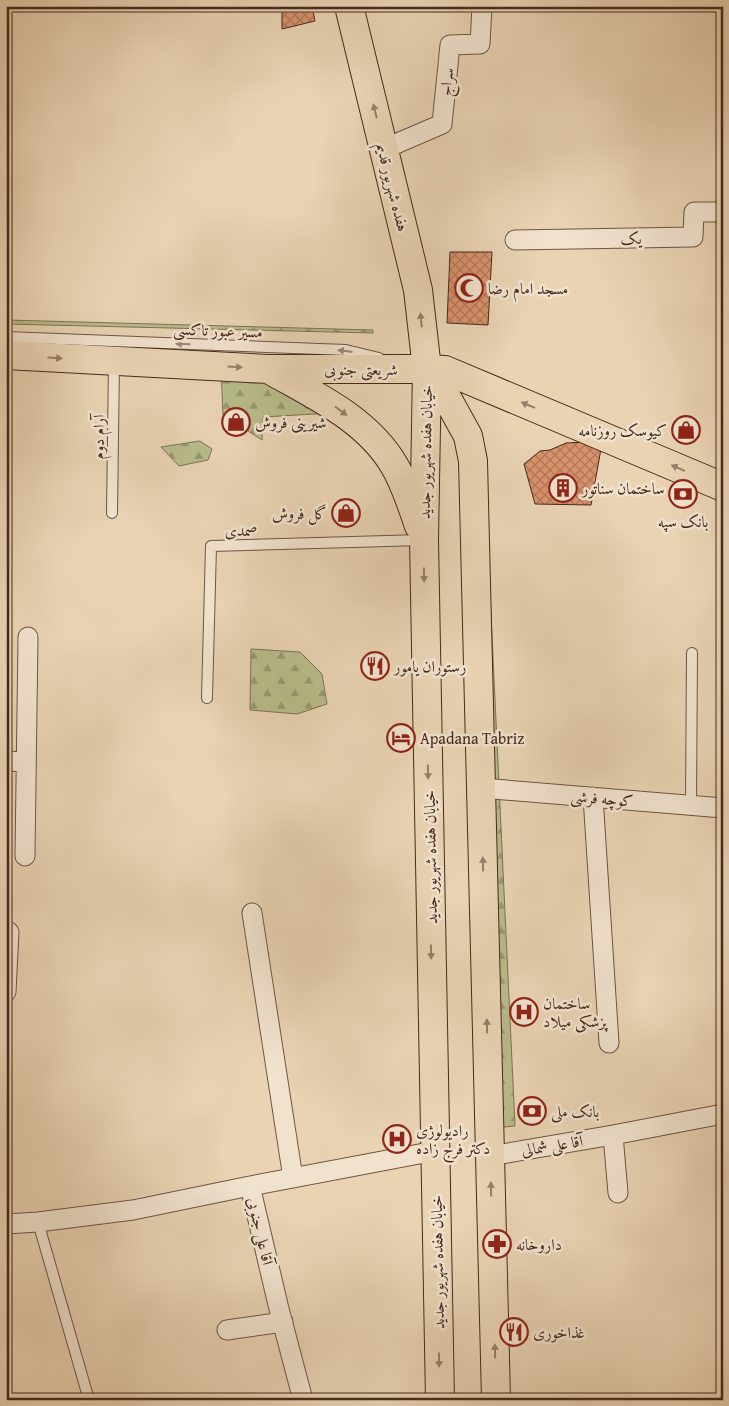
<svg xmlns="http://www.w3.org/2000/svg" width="729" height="1406" font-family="'Gentium Book Plus',Amiri,serif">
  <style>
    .forest { fill: url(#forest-firs); stroke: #7e7254 }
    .building { fill: url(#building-cross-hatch); stroke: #45291e }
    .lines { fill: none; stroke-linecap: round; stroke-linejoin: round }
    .lane-casing { stroke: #6e5443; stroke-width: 12 }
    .street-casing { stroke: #6e5443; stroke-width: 21 }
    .primary-casing { stroke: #45291e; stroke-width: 30 }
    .lane { stroke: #f1e2ce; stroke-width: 10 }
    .street { stroke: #f1e2ce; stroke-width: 19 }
    .primary { stroke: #e9d3b3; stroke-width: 28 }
    .oneway { fill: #977e68 }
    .oneway2 { fill: #9b8676 }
    .labels { text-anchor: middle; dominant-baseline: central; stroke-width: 5; stroke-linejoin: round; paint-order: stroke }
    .street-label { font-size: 16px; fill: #45291e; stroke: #f1e2ce }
    .poi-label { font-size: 16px; fill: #45291e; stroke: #f1e2ce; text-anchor: start }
  </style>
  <defs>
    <pattern id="forest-firs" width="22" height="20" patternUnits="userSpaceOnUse" patternTransform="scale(1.25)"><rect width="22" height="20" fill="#b8bc8b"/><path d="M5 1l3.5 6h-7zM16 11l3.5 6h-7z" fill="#979971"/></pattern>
    <pattern id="building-cross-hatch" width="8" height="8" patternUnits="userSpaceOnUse" patternTransform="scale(1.25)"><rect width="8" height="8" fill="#d8926b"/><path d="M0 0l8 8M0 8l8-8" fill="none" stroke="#b17757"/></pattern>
  </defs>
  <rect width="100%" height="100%" fill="#e9d3b3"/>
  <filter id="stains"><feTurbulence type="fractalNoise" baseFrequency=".004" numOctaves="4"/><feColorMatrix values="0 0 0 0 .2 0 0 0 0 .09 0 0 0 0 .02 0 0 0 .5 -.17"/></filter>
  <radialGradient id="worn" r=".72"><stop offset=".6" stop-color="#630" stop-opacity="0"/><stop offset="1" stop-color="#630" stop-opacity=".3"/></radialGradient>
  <path class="forest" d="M6,320L373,330V333L6,324Z
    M221,367L268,369L331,413L263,417L262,440L223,415Z
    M200,441L212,449L208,460L179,466L161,447Z
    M485,486L515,1126L493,1128Z
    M251,649L300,652L322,674L327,704L297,714L250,710Z"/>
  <path class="building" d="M282,6H312L315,21L282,29Z
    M450,252H492L488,325L447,323Z
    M584,442L602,443L591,505L535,504L524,464L540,451L550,450L566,443Z"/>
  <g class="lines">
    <defs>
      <path id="lane" d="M6,337L346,350L379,358
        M112,513L114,362
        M207,698L211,546L423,540
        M691,805L692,653
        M38,1222L89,1400"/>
      <path id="street" d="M384,149L442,124L450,45L480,44L482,6
        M515,240L693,237L694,212H723
        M6,761L26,762
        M481,788L723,808
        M593,797L609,1043
        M25,856L28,637
        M252,913L293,1178
        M6,992L9,932
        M490,1156L613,1135
        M618,1193L613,1135L723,1114
        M6,1224L38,1222L133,1210L250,1186
        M227,1330L283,1322
        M303,1400L279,1309L250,1186L435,1151"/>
      <path id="primary" d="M349,6L418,290L427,369L424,540L440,1400
        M6,355L268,369H427L445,370L723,487
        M427,369L441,387L468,436L473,461L496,1400
        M270,370C314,395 367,419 394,465C405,483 412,506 419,526"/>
    </defs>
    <use href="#lane" class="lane-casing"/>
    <use href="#street" class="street-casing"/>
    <use href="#primary" class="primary-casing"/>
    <use href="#lane" class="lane"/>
    <use href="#street" class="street"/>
    <use href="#primary" class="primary"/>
  </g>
  <defs><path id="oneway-solid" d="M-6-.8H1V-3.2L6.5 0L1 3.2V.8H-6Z" transform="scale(1.25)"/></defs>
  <g class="oneway">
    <use href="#oneway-solid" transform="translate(375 111) rotate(-104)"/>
    <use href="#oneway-solid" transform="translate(421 320) rotate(-96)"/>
    <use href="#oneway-solid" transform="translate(55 358) rotate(3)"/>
    <use href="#oneway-solid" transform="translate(235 367) rotate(3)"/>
    <use href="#oneway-solid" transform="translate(528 405) rotate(-157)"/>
    <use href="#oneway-solid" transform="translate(341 411) rotate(37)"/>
    <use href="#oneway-solid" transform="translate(678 468) rotate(-157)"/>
    <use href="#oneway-solid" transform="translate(424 575) rotate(89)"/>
    <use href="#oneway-solid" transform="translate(428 772) rotate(89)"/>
    <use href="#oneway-solid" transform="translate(483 864) rotate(-91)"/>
    <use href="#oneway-solid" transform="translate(431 952) rotate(89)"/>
    <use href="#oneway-solid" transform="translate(487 1026) rotate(-91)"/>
    <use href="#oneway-solid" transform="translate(491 1189) rotate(-91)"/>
    <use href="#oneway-solid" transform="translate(495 1351) rotate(-91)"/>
    <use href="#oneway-solid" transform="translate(439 1360) rotate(89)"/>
  </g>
  <g class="oneway2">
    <use href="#oneway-solid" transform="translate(183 344) rotate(-178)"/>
    <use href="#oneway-solid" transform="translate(345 351) rotate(-173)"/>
  </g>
  <defs>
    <symbol id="mosque-ring" viewBox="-11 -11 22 22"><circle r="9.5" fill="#f1e2ce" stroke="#8f2418" stroke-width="1.5"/><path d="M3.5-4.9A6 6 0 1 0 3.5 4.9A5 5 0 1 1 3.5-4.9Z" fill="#8f2418"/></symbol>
    <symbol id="shop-ring" viewBox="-11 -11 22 22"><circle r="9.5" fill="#f1e2ce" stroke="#8f2418" stroke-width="1.5"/><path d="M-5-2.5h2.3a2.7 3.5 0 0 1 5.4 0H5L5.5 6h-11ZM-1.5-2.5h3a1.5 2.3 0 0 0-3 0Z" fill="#8f2418"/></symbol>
    <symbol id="building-ring" viewBox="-11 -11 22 22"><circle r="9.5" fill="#f1e2ce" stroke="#8f2418" stroke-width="1.5"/><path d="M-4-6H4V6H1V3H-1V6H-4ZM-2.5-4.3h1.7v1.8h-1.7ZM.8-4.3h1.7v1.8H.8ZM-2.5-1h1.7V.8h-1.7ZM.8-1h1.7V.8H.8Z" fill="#8f2418"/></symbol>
    <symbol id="bank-ring" viewBox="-11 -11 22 22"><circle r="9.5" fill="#f1e2ce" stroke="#8f2418" stroke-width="1.5"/><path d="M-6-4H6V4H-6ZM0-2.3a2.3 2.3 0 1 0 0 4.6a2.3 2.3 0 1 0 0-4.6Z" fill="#8f2418"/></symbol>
    <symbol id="restaurant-ring" viewBox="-11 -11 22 22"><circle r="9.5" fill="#f1e2ce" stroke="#8f2418" stroke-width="1.5"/><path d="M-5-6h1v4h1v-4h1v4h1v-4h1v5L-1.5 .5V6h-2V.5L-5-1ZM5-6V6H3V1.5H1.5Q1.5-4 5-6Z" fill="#8f2418"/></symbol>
    <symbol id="hotel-ring" viewBox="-11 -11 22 22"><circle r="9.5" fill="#f1e2ce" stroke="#8f2418" stroke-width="1.5"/><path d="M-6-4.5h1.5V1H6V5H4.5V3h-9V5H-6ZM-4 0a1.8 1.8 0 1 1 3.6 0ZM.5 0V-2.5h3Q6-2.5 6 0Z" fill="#8f2418"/></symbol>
    <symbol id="hospital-ring" viewBox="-11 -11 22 22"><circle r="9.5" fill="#f1e2ce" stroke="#8f2418" stroke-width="1.5"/><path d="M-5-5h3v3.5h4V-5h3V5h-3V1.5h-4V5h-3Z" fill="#8f2418"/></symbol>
    <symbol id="pharmacy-ring" viewBox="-11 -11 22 22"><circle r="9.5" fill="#f1e2ce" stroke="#8f2418" stroke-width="1.5"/><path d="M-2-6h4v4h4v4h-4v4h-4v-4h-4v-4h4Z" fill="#8f2418"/></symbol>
  </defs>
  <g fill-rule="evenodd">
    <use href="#mosque-ring" x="453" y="272" width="32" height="32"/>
    <use href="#shop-ring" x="220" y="406" width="32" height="32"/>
    <use href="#shop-ring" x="670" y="414" width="32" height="32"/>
    <use href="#building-ring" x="547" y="472" width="32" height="32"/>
    <use href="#bank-ring" x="667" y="478" width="32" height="32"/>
    <use href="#shop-ring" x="330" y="497" width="32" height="32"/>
    <use href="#restaurant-ring" x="359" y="650" width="32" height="32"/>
    <use href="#hotel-ring" x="385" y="722" width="32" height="32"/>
    <use href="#hospital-ring" x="508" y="996" width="32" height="32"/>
    <use href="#bank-ring" x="516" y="1095" width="32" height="32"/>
    <use href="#hospital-ring" x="381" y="1123" width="32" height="32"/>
    <use href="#pharmacy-ring" x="481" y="1228" width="32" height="32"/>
    <use href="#restaurant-ring" x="498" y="1316" width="32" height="32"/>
  </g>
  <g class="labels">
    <g class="street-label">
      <text transform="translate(446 82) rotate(-84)">سراج</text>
      <text transform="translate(393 187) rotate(76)">هفده شهریور قدیم</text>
      <text transform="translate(631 238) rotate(-1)">یک</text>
      <text transform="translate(218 330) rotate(2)">مسیر عبور تاکسی</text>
      <text x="361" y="369">شریعتی جنوبی</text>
      <text transform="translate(98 437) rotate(-89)">آرام دوم</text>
      <text transform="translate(425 452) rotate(-89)">خیابان هفده شهریور جدید</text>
      <text transform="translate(241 530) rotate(-1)">صمدی</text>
      <text transform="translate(602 798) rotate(5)">کوچه فرشی</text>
      <text transform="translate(430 857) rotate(-91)">خیابان هفده شهریور جدید</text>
      <text transform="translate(552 1145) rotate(-9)">آقا علی شمالی</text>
      <text transform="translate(261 1231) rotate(77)">آقا علی جنوبی</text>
      <text transform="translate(437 1262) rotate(-91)">خیابان هفده شهریور جدید</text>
    </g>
    <g class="poi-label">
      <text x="488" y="288">مسجد امام رضا</text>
      <text x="255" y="422">شیرینی فروش</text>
      <text x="667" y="430" text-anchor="end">کیوسک روزنامه</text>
      <text x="582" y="488">ساختمان سناتور</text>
      <text x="327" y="513" text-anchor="end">گل فروش</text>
      <text x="683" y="521" text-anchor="middle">بانک سپه</text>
      <text x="394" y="666">رستوران یامور</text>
      <text x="420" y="738">Apadana Tabriz</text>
      <text x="543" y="1003">ساختمان<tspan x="543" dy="18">پزشکی میلاد</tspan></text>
      <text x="551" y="1111">بانک ملی</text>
      <text x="416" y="1130">رادیولوژی<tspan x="416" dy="18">دکتر فرج زاده</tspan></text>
      <text x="516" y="1244">داروخانه</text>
      <text x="533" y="1332">غذاخوری</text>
    </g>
  </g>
  <rect width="729" height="1406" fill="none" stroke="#e9d3b3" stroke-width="25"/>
  <rect x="8" y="8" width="714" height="1391" fill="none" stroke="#45291e" stroke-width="2.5"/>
  <rect x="12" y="12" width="704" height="1381" fill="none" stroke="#45291e"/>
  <rect width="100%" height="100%" filter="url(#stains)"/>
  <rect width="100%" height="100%" fill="url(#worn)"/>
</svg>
